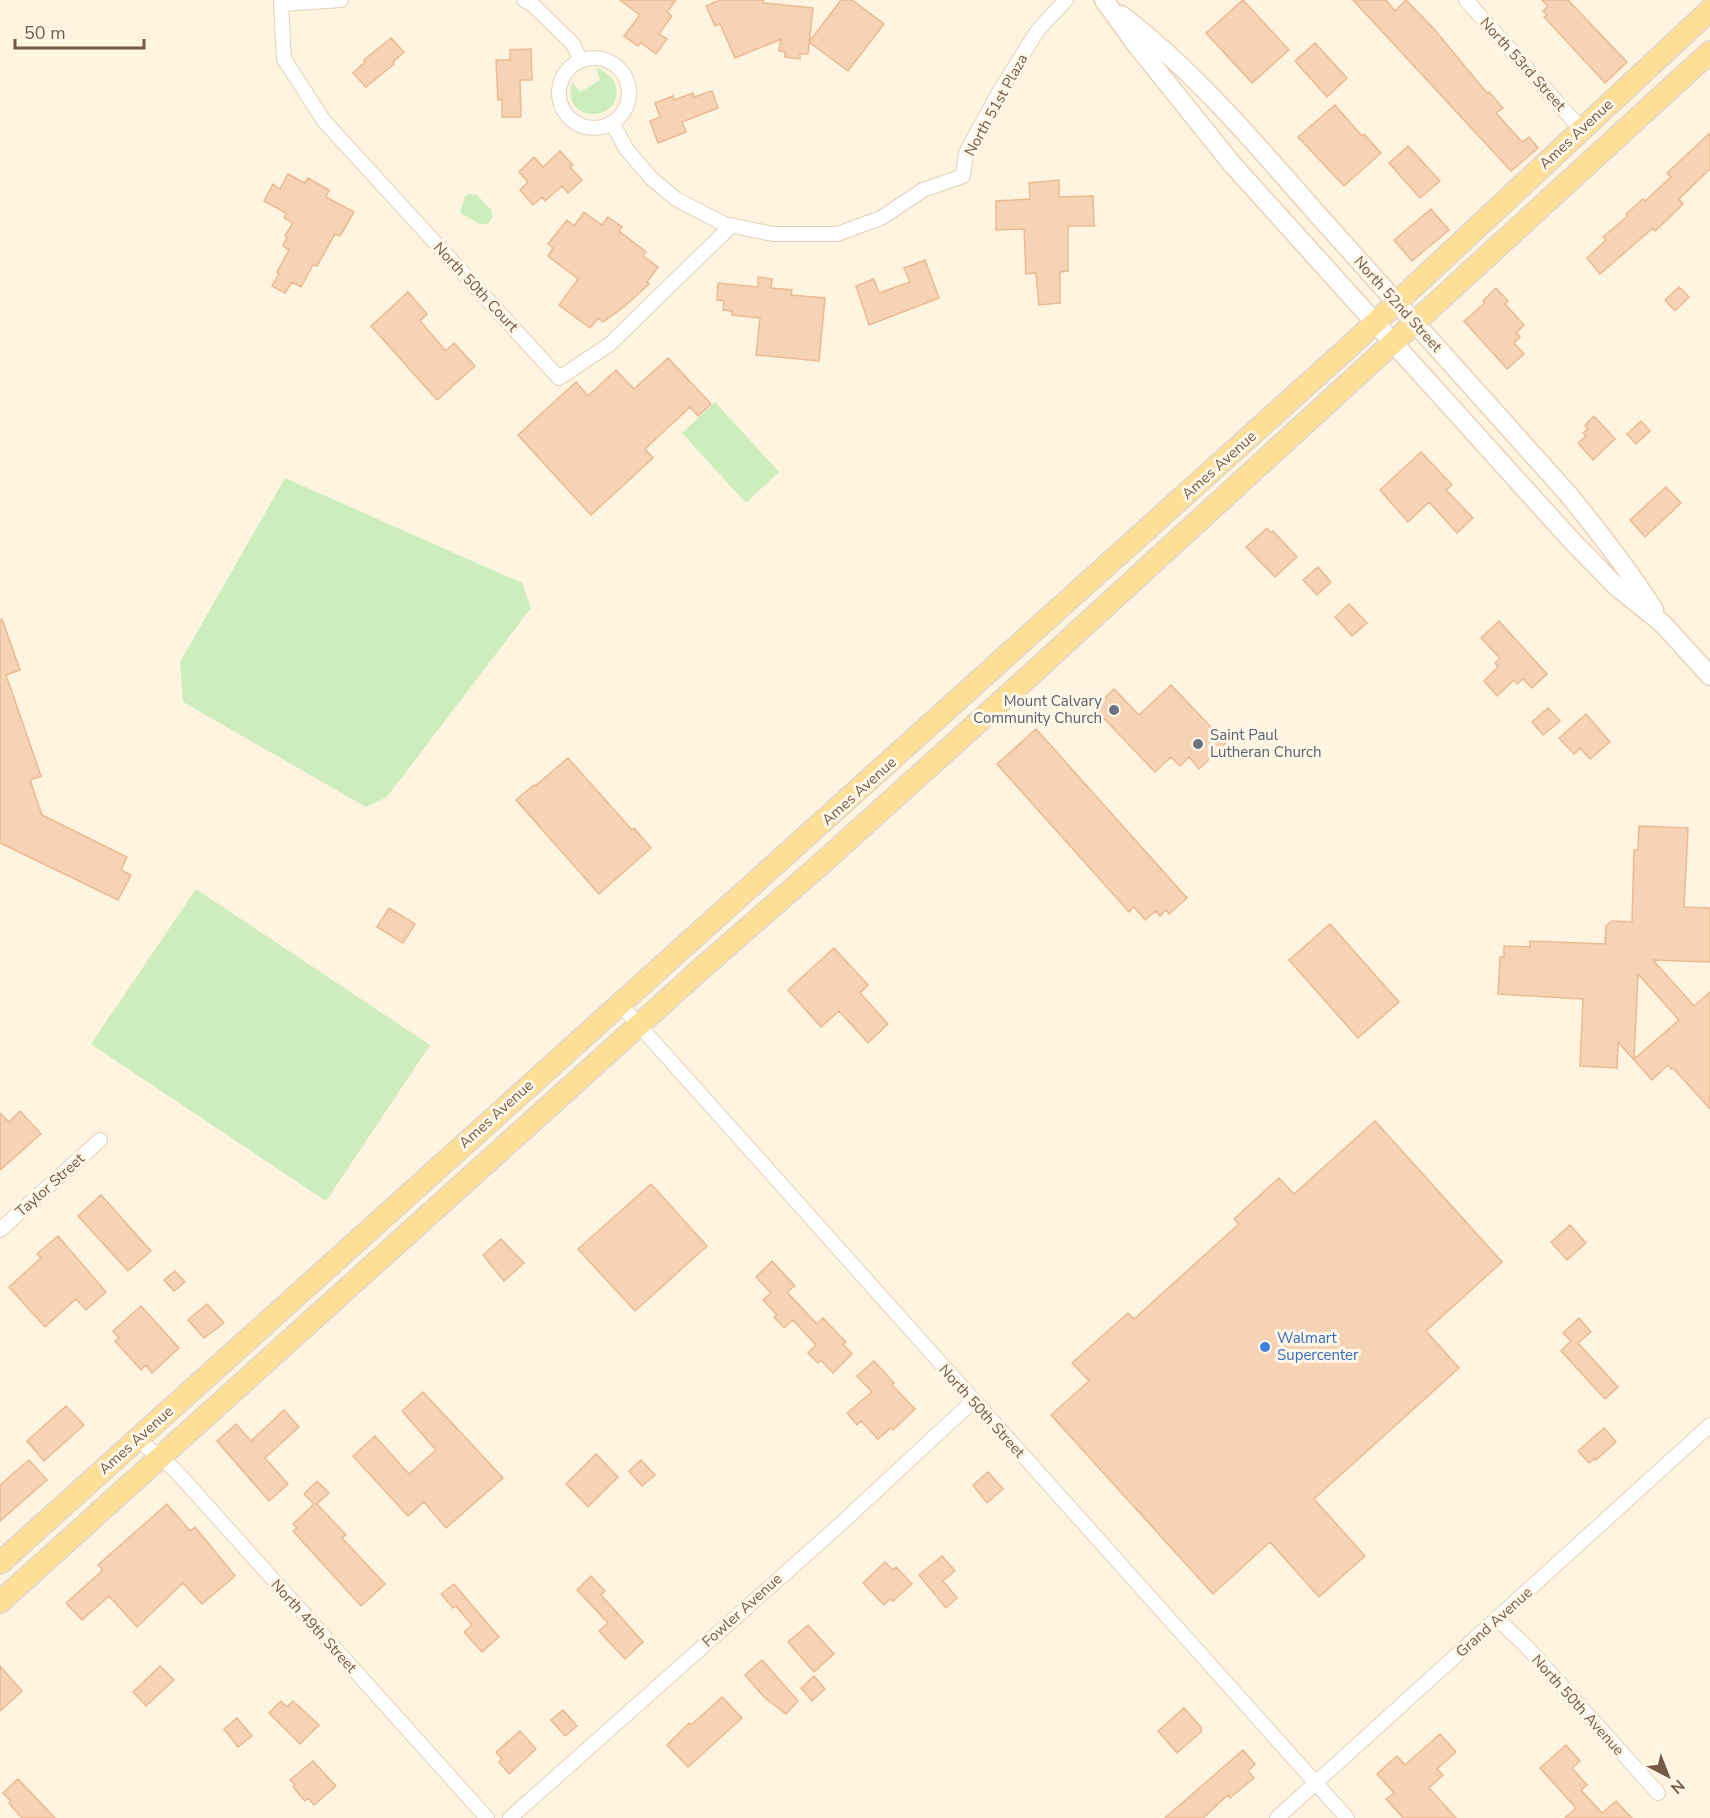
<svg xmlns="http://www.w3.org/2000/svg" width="1710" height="1818" font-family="'Nunito Sans',sans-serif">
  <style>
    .green { fill: #cdedbd }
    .building { fill: #f6d3b4; stroke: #ebba93; stroke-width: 1.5; fill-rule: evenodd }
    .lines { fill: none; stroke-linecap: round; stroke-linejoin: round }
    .minor-casing { stroke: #e3d0ba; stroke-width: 16 }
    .secondary-casing { stroke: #e9d2b8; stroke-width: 21 }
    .primary-casing { stroke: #ded7d2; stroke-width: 24 }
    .minor { stroke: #fff; stroke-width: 14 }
    .secondary { stroke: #fff; stroke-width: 18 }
    .primary { stroke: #ffde95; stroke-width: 21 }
    .worship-dot { fill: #6b7280; stroke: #fff7e7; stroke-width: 2 }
    .shop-dot { fill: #3f7fe0; stroke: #fff7e7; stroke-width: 2 }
    .labels { text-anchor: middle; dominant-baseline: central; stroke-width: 6; stroke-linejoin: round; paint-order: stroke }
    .street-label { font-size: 15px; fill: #775a45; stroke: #fff7e7 }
    .worship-label { font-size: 15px; fill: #5b616d; stroke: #fff7e7; text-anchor: end }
    .shop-label { font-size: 15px; fill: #366cbe; stroke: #fff7e7; text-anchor: start }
  </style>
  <rect width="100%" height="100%" fill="#fef4df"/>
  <path class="green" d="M596,68L602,70L613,79C633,122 559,128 572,82L580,92L600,80Z
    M470,194L477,195L491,210L493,216L488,224H480L460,213L465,196Z
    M715,402L779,472L746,503L682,433Z
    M285,478L522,583L531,608L387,797L366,807L183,702L180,662Z
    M196,889L430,1045L326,1201L91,1044Z"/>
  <path class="building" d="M620,0H676L667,12L672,16L659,34L667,39L656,54L641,43L638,46L624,36L640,15Z
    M720,0H763L764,3L813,8L808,54H800V59L785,57V52L779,51L781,39L735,58L720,24L715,26L706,6Z
    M841,0H852L884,24L848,71L809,42Z
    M1243,0L1289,50L1252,83L1206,33Z
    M1353,0H1386L1395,11L1406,0L1434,29L1487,93L1489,92L1503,108L1496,113L1522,142L1529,137L1538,148L1511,171Z
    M1542,0H1568L1627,62L1605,83L1544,17L1547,15L1543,11L1548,6Z
    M391,38L404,52L393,62L394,64L366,87L353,73L365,62L364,60Z
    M1315,43L1347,78L1327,97L1295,61Z
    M531,49L532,80H520L521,117H502V99L498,100L496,60H510V50Z
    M712,91L718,108L682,122L686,132L658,143L650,121L660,117L655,103L673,96L674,100L693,93L694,97Z
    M1335,105L1362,136L1364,134L1381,153L1344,186L1298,137Z
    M1710,133V169L1679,199L1683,204L1668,219L1655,231L1653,228L1600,274L1587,258L1606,240L1603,237L1628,216L1626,214L1643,199L1645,201L1671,177L1667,173Z
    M1408,146L1440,181L1420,198L1389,163Z
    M560,151L573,165L570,167L582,180L568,193L562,186L545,201L542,197L533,205L520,190L528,182L519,172L534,157L543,167Z
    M288,174L305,183L308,178L329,190L326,197L354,212L340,236L335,234L317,266L313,265L301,287L292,282L285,293L272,286L279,274L277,272L289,250L283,246L287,237L285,236L293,223L284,218L286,213L264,201L273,184L280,189Z
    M1059,180V197L1093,196L1094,226H1068V271L1060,272V303L1039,305L1036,273L1026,274L1024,229L996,230V201L1030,199L1029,183Z
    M1431,209L1449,230L1412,261L1394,240Z
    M584,212L602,225L608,217L622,227L619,231L646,252L643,256L658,267L647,282L649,284L625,306L603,322L598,318L590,328L559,305L578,279L548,256L553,248L548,244L567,220L574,226Z
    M925,260L939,298L869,325L856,286L874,279L879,293L910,282L904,268Z
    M758,277L772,279L771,288L792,290L791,295L825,298L819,361L756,355L760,318L732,315V311L723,310L724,301L717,300L718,283L758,287Z
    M1679,287L1689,297L1675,311L1665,300Z
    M1496,288L1508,301L1505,304L1524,325L1516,333L1520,337L1514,343L1524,354L1507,369L1464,321L1485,303L1483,301Z
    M408,292L427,314L420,321L446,351L454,343L475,366L437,400L371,326Z
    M668,358L711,404L698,416L690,407L645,449L653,458L591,515L518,435L576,382L588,396L616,370L634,389Z
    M1594,416L1615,439L1593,460L1578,443L1586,436L1583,433L1588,429L1585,425Z
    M1641,421L1650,431L1636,444L1627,434Z
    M1421,452L1452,485L1446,490L1473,518L1457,533L1429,502L1408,522L1380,490Z
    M1666,487L1681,503L1645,537L1630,520Z
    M1267,528L1271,533L1273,531L1297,557L1275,577L1246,547Z
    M1318,567L1331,582L1317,595L1303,580Z
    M1349,604L1367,623L1352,636L1335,617Z
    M2,619L20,670L6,675L41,776L30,780L42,815L127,857L121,870L131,875L118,900L0,843V620Z
    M1499,621L1547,674L1532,688L1523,679L1517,684L1514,680L1497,696L1484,681L1498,667L1495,663L1500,658L1481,638Z
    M1171,685L1226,743L1199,769L1189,757L1180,766L1171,757L1155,772L1094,708L1114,689L1139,715Z
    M1548,708L1560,721L1543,735L1532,722Z
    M1586,714L1610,742L1590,759L1580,748L1574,754L1559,738Z
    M1036,729L1187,898L1169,914L1166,910L1160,916L1156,911L1145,920L1134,907L1129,912L997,764Z
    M568,758L632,830L634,828L651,848L599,894L516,800L534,785L535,786Z
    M1639,826L1688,828L1684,907L1710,908V962L1653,960L1694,1006L1710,992V1109L1673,1068L1671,1069L1668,1065L1652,1080L1618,1042L1617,1068L1580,1066L1583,999L1498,994L1500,957H1504V946L1530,947V941L1605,944L1606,926L1612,921L1632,922L1634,850H1638ZM1638,974L1679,1020L1634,1059Z
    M389,908L415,924L403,943L377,927Z
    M1330,924L1399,1002L1358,1038L1289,960Z
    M834,948L868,985L860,993L888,1024L868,1043L839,1011L821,1027L788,990Z
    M20,1111L41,1134L0,1170V1113L9,1122Z
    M1375,1121L1502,1262L1426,1331L1459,1368L1314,1499L1365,1556L1319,1597L1270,1542L1213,1594L1051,1415L1089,1381L1072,1363L1128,1313L1134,1319L1239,1224L1234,1219L1279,1178L1294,1194Z
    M651,1184L707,1246L635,1311L578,1249Z
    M101,1195L151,1251L128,1271L78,1216Z
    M1570,1225L1586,1243L1567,1260L1551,1242Z
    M58,1236L106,1292L86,1310L76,1299L45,1327L9,1287L41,1258L37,1254Z
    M501,1239L524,1263L504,1281L483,1255Z
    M772,1261L795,1286L787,1292L817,1324L823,1318L846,1342L843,1344L852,1354L833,1373L821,1360L818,1363L808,1353L816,1345L793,1320L784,1328L774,1317L777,1315L763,1300L771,1293L756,1277Z
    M175,1271L185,1282L174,1291L164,1280Z
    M207,1304L224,1323L204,1338L188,1320Z
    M141,1306L179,1348L152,1373L146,1365L141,1370L115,1341L119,1338L113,1331Z
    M1579,1318L1591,1332L1578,1343L1618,1387L1605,1399L1561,1351L1571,1341L1563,1333Z
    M874,1361L894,1383L892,1385L915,1409L893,1430L891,1428L878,1439L861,1421L857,1425L847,1413L872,1392L857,1376Z
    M423,1392L503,1478L446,1528L424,1502L408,1516L353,1456L375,1436L409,1474L436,1450L402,1411Z
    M66,1406L84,1425L44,1461L27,1441Z
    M284,1410L299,1427L265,1458L288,1484L269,1501L217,1441L236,1424L251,1441Z
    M1604,1428L1616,1442L1596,1460L1595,1458L1589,1463L1578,1451Z
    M596,1454L618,1477L588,1507L566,1484Z
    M29,1460L47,1480L0,1521V1485Z
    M641,1460L655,1475L642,1486L629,1471Z
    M988,1472L1003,1489L987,1503L973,1485Z
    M317,1481L329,1493L317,1504L346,1535L342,1538L385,1584L361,1606L293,1531L297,1528L293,1524L314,1504L304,1494Z
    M167,1504L190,1531L195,1527L235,1576L202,1604L183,1583L137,1627L109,1596L82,1620L66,1603L101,1572L102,1569L98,1565Z
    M942,1556L955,1571L943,1581L957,1598L946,1608L919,1575Z
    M885,1562L893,1570L896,1567L912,1584L893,1601L890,1599L884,1605L863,1583Z
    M591,1576L605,1591L601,1595L643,1642L625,1659L599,1631L608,1623L577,1590Z
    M454,1584L499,1637L482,1652L464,1632L472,1625L456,1606L453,1608L441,1594Z
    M808,1625L834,1654L814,1672L788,1642Z
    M762,1660L798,1701L786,1714L765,1698L745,1675Z
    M0,1666L22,1691L0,1711Z
    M160,1666L174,1680L146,1706L133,1692Z
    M814,1676L825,1689L812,1701L801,1688Z
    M722,1697L742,1718L688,1767L667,1745L689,1723L691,1725Z
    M281,1701L287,1707L293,1701L319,1725L300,1744L269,1713Z
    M1184,1708L1201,1727V1732L1177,1753L1158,1731Z
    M563,1710L577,1726L565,1736L551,1720Z
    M237,1718L252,1736L238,1747L224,1729Z
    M520,1731L536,1749L509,1774L499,1762L502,1759L496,1752Z
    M1440,1734L1456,1752L1437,1769L1443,1775L1429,1788L1456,1818H1403L1386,1799L1394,1793L1377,1774L1397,1756L1405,1765Z
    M1566,1745L1580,1761L1572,1768L1587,1785L1581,1790L1602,1813L1616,1801L1632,1818H1565L1576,1808L1540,1768Z
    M1243,1750L1255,1764L1248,1771L1254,1778L1230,1798L1228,1795L1203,1818H1165Z
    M313,1761L336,1786L314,1805L308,1798L305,1801L293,1787L295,1785L290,1780Z
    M18,1779L55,1818H22L9,1803L11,1801L3,1793Z"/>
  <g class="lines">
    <defs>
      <path id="minor" d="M282,0L281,4L284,59L324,121L559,378L610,344L732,225
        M524,0L533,5L573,44L581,61
        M1466,0L1581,129
        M281,4L341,0
        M559 93a35 35 0 1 1 70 0a35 35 0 1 1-70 0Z
        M612,123L627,150L651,178L676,199L724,224L773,234H837L881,218L923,190L963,176L966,153L998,94L1038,30L1066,0
        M619,1003L1347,1818
        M0,1230L100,1140
        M137,1439L175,1470L487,1818
        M1497,1619L1526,1646L1658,1793
        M510,1818L835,1529L973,1401
        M1277,1818L1710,1425"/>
      <path id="secondary" d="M1104,0L1135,43L1232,164L1571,540L1616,586L1663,624L1710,676
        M1121,15C1196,72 1257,146 1319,216C1402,309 1485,402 1568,494C1599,532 1628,569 1654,610"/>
      <path id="primary" d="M0,1563L1349,347L1710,10
        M0,1602L701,969L821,864L1025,680L1710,52"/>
    </defs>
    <use href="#minor" class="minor-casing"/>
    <use href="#secondary" class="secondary-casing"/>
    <use href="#primary" class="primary-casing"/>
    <use href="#minor" class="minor"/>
    <use href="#secondary" class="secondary"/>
    <use href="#primary" class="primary"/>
  </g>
  <g class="worship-dot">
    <circle cx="1114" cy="710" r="6"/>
    <circle cx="1198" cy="744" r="6"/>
  </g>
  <circle class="shop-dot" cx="1265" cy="1347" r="6"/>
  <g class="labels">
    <g class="street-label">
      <text transform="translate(1523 64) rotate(48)">North 53rd Street</text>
      <text transform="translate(996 105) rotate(-61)">North 51st Plaza</text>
      <text transform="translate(1576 134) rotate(-43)">Ames Avenue</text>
      <text transform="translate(476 287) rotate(47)">North 50th Court</text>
      <text transform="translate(1398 304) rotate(48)">North 52nd Street</text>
      <text transform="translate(1219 465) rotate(-42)">Ames Avenue</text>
      <text transform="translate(859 791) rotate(-42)">Ames Avenue</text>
      <text transform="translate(496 1114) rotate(-42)">Ames Avenue</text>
      <text transform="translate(50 1185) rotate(-42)">Taylor Street</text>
      <text transform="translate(982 1411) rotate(48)">North 50th Street</text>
      <text transform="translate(136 1440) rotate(-42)">Ames Avenue</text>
      <text transform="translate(742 1610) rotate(-42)">Fowler Avenue</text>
      <text transform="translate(1494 1622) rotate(-42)">Grand Avenue</text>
      <text transform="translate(314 1626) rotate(48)">North 49th Street</text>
      <text transform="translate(1578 1705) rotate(48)">North 50th Avenue</text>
    </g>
    <g class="worship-label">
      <text x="1102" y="701">Mount Calvary<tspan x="1102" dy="17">Community Church</tspan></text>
      <text x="1210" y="735" text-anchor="start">Saint Paul<tspan x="1210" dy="17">Lutheran Church</tspan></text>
    </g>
    <g class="shop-label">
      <text x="1277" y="1338">Walmart<tspan x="1277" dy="17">Supercenter</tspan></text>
    </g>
  </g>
  <g transform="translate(1668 1776) rotate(138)" stroke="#fff7e7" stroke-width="4.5" paint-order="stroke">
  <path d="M0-4.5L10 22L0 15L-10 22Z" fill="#775a45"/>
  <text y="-9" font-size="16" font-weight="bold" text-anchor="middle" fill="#775a45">N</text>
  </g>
  <path d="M15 39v9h129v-9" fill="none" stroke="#775a45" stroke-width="3"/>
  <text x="24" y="39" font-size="18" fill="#775a45" stroke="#fff7e7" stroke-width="4.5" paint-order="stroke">50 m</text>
</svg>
